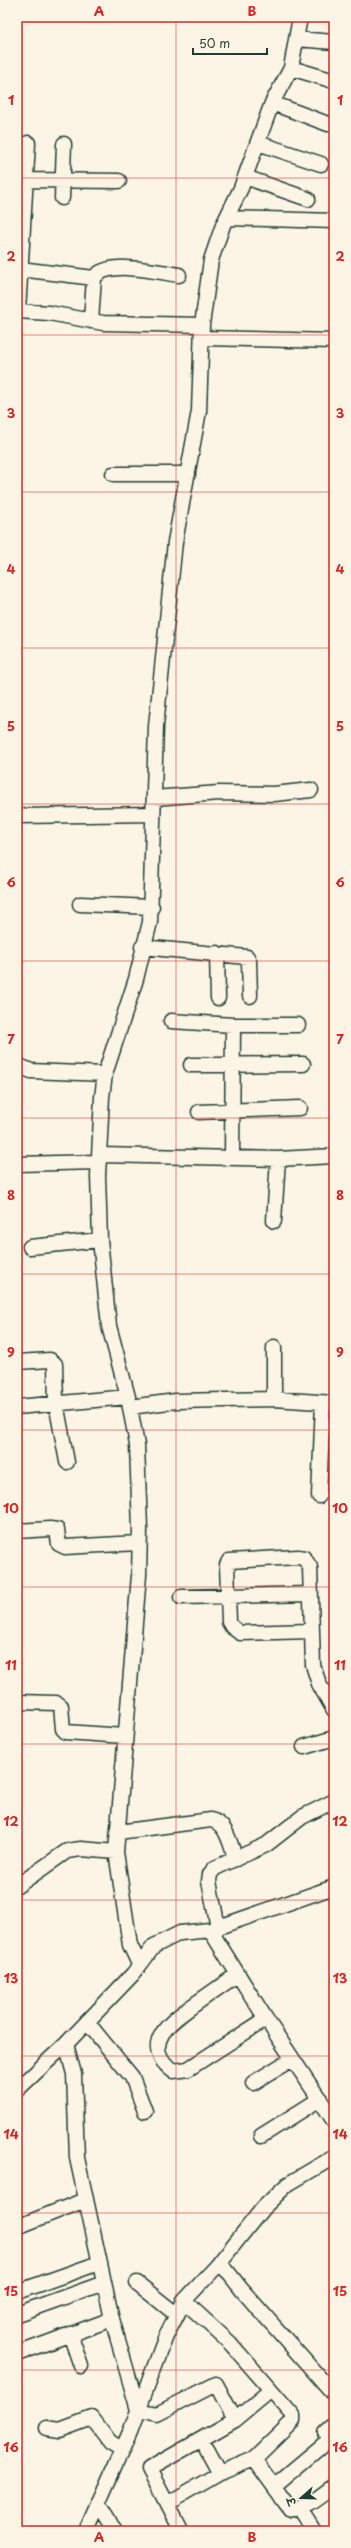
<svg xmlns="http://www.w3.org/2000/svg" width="351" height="2548" font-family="'Playpen Sans','Playpen Sans Deva',sans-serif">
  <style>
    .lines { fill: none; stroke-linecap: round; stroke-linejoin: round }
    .minor-casing { stroke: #1f3d34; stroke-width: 17 }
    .minor { stroke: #fcf5e5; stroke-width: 14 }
    .grid { fill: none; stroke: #d62828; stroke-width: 1; stroke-opacity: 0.55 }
    .neatline { fill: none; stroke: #d62828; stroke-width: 1.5 }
    .grid-label { font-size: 13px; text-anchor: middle; font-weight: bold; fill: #d62828 }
  </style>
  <rect width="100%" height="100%" fill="#fcf5e5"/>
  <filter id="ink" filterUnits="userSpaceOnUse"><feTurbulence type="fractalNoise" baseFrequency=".025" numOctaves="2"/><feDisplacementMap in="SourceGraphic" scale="8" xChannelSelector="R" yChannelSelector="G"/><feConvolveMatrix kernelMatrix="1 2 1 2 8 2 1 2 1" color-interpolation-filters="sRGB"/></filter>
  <g filter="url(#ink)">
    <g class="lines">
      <defs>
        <path id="minor" d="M297,39L334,42
          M291,68L334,81
          M272,103L328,124
          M258,143L321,164
          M245,177L308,199
          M26,180L119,181
          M62,198L64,144
          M227,218L334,221
          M20,269L94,278
          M17,311L49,313L103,323L202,325
          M18,311L28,143
          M91,321L94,278C108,259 158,272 179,275
          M202,338L334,341
          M113,474H188
          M154,798L219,793L274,794L311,790
          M20,816L153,814
          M80,904L152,907
          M142,947L247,957L249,961L250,996
          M217,953L218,998
          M171,1021L233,1025H298
          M17,1065L31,1071L105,1074
          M191,1065L303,1064
          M199,1112L300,1108
          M100,1155L278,1159L334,1156
          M232,1157L233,1025
          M17,1164L99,1162
          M274,1221L278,1159
          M30,1247L100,1240
          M274,1347V1399
          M17,1362L50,1360L55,1364L56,1403L67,1462
          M17,1407L128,1397
          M130,1407L176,1401L274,1399L334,1403
          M319,1496L323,1403
          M17,1531L50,1529L57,1530L59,1544L65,1547L138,1543
          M181,1597L310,1594
          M311,1631L240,1633L232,1627L229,1622L227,1565L229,1561L298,1557L304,1558L310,1567L313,1665L319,1684L334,1710
          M17,1702L56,1703L61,1706L63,1729L66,1732L124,1736
          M304,1747L334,1738
          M118,1832L211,1820C227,1823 230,1845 236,1859
          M17,1886L67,1851L81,1849L116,1852
          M218,1928L209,1881L210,1874L215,1868L266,1845L302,1817L334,1801
          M210,1930L334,1887
          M139,1964L130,1945L116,1852L139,1575L140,1529L137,1445L128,1397L109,1326L100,1240L98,1176L102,1097L105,1074L136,979L150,922L156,726L175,542L199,411L202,325L211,260L223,225L241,188L272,103L291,68L300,17
          M238,1974C225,1983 211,1993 198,2002C174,2019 137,2043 173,2071L188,2069L266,2019
          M87,2022L132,2077L145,2111
          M66,2044L74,2074L77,2158L112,2319L138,2410L157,2414L216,2384L235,2420
          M253,2083L292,2059
          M17,2090L66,2044L133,1974L154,1946L180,1933L210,1930L266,2019L334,2121
          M261,2136L320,2099
          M17,2227L85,2200
          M220,2262L242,2290L334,2394
          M137,2283L177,2315
          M17,2292L99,2263
          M184,2301L230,2343L293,2415V2421L254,2459L291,2510C301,2513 325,2492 334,2486
          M17,2314L104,2283
          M70,2334L81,2366
          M17,2354L112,2319
          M47,2428L60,2430L92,2418L110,2442L121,2449
          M326,2433L334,2426
          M207,2449L220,2473
          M275,2485L324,2444
          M98,2504L115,2531
          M167,2504L220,2473L254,2459
          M300,2509L314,2531
          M86,2531L130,2432L166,2336L184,2301L216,2267L263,2208L288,2184L334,2157
          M181,2531L149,2469L235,2420L271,2390"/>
      </defs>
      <use href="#minor" class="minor-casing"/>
      <use href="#minor" class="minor"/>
    </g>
  </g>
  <path class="grid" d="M176,17V2531M17,178H334M17,335H334M17,492H334M17,648H334M17,804H334M17,961H334M17,1118H334M17,1274H334M17,1430H334M17,1587H334M17,1744H334M17,1900H334M17,2056H334M17,2213H334M17,2370H334"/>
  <rect width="351" height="2548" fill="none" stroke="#fcf5e5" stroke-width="44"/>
  <g transform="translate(301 2498) rotate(250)" stroke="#fcf5e5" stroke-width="3" paint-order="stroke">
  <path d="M0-3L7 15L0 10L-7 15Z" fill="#1f3d34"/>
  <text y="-6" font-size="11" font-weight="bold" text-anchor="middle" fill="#1f3d34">उ</text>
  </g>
  <path d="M193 48v6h74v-6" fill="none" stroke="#1f3d34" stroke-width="2"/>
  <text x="199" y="48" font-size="12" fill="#1f3d34" stroke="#fcf5e5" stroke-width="3" paint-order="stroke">50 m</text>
  <rect x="22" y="22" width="307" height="2504" class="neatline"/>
  <g class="grid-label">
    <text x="99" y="16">A</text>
    <text x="252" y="16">B</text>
    <text x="11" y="105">1</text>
    <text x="340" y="105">1</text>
    <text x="11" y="261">2</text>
    <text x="340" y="261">2</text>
    <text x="11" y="418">3</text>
    <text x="340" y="418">3</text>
    <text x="11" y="574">4</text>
    <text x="340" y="574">4</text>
    <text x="11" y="731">5</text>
    <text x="340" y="731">5</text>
    <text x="11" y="887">6</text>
    <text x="340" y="887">6</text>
    <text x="11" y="1044">7</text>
    <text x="340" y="1044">7</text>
    <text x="11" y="1200">8</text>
    <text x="340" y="1200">8</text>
    <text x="11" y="1357">9</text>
    <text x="340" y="1357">9</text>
    <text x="11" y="1513">10</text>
    <text x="340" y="1513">10</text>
    <text x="11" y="1670">11</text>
    <text x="340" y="1670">11</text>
    <text x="11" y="1826">12</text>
    <text x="340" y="1826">12</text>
    <text x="11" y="1983">13</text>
    <text x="340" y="1983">13</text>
    <text x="11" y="2139">14</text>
    <text x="340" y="2139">14</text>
    <text x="11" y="2296">15</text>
    <text x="340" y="2296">15</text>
    <text x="11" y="2452">16</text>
    <text x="340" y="2452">16</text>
    <text x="99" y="2542">A</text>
    <text x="252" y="2542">B</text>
  </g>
</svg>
